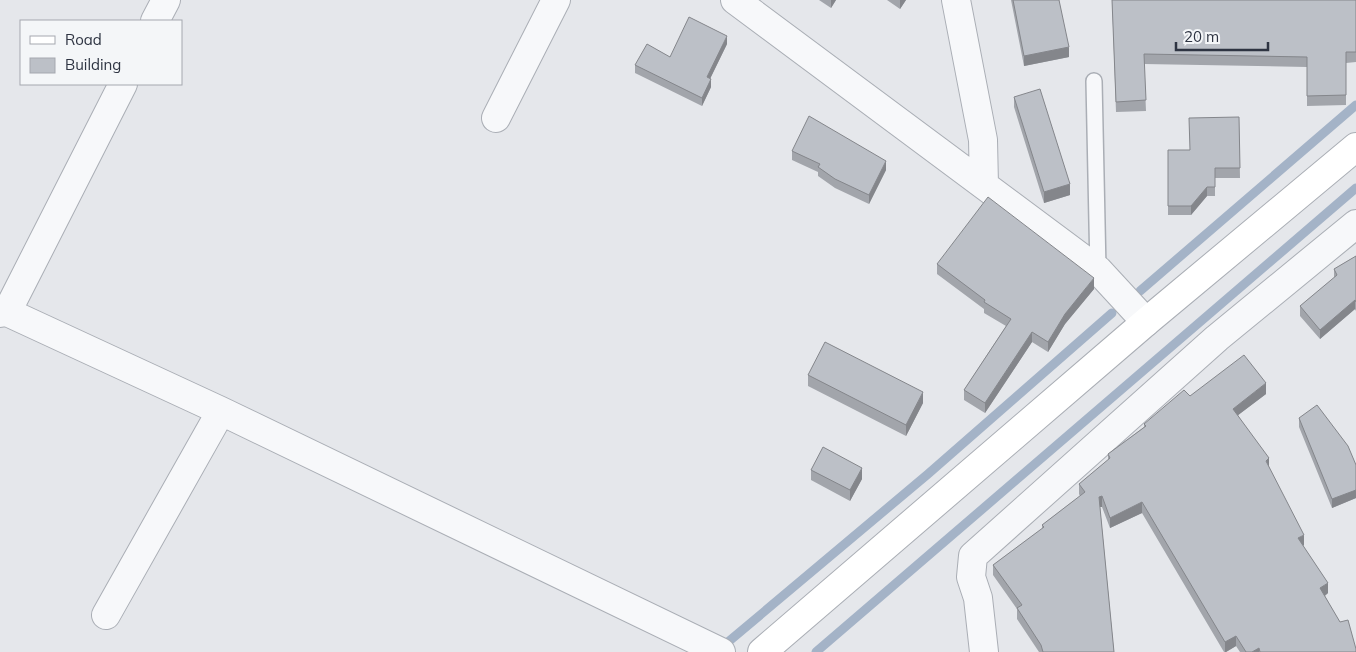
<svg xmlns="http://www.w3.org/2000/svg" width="1356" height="652" font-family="Mulish,sans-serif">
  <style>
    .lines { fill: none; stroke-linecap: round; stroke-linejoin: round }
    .stream { stroke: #a4b3c7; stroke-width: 9 }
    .lane-casing { stroke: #aaaeb5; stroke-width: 18 }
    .street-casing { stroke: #aaaeb5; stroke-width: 30 }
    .secondary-casing { stroke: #aaaeb5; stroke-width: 30 }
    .lane { stroke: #f7f8fa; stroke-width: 15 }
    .street { stroke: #f7f8fa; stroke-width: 28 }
    .secondary { stroke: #fff; stroke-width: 28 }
    .wall { fill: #a2a5ab }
    .shaded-wall { fill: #84868b }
    .building { fill: #bcc0c7; stroke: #84868b }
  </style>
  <rect width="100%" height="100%" fill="#e5e7eb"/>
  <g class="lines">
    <path class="stream" d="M1140,291L1356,105
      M728,642L928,474L1112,313
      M816,652L1356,188"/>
    <defs>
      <path id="lane" d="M1094,81L1098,270"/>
      <path id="street" d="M735,0L1098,270L1146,322
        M956,0L983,140L984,185
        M155,21L166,0
        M496,118L556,0
        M7,312L123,84
        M0,313L7,312L221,411L721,652
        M106,615L221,411
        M984,652L978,598L971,577L973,556L1217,338L1356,224"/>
      <path id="secondary" d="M762,652L1146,322L1356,147"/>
    </defs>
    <use href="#lane" class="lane-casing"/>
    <use href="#street" class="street-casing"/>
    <use href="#secondary" class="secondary-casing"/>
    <use href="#lane" class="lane"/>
    <use href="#street" class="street"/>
    <use href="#secondary" class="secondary"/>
  </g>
  <path class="wall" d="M819,0H836L831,8Z
    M887,0H906L900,9Z
    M1011,0H1059L1069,57L1024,66Z
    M1112,0H1356V62L1346,63V105L1307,106V67L1144,64L1146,111L1116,112Z
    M727,44L710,79L711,87L702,106L635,73V65Z
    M1014,97L1070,195L1044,203L1014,107Z
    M1239,117L1240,178H1215V196H1207L1191,215H1168V150H1190Z
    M792,151L886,170L869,204L835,188L818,176V172L792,160Z
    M1356,256V311L1355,309L1320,339L1300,316V306L1334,278V269Z
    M937,264L1094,289L1065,324L1048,352L1032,342L985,413L964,400V390L1006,326L984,313V309L937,274Z
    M808,375L923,403L906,436L808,386Z
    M1266,394L1238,415L1269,467L1304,545L1303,546L1328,593L1325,596L1356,652H1240L1236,646L1226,652H1224L1142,513L1110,528L1102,507H1100L1114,652H1039L1017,619V609L993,575V565L1042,529V525L1080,496L1079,494V484L1108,460V454L1144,427V424L1190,396Z
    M1299,418L1356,465V498L1332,508L1299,427Z
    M811,470L862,479L850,501L811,480Z"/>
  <path class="shaded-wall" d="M831,0H836L831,8Z
    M900,0H906L900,9Z
    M727,36V44L707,85V77Z
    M1069,47V57L1024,66V56Z
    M711,79V87L702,106V98Z
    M886,161V170L869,204V195Z
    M1070,184V195L1044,203V192Z
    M1207,187V196L1191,215V206Z
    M1094,278V289L1065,324L1048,352V342L1065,314Z
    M1355,300V309L1320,339V330Z
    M1032,332V342L985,413V403Z
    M1266,383V394L1233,419V409Z
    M923,392V403L906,436V425Z
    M1269,458V468L1266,461Z
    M862,468V479L850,501V490Z
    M1356,490V498L1332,508V499Z
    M1102,496V507H1099V497Z
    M1142,502V513L1110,528V518Z
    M1304,535V545L1298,549V538Z
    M1328,583V593L1320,599V588Z
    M1236,636V646L1226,652H1225V642Z
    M1259,648V652H1252Z"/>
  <path class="building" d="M1013,0H1059L1069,47L1024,56Z
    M1112,0H1356V52H1346V95L1307,96V57L1144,54L1146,100L1116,102Z
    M689,17L727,36L707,77L711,79L702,98L635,65L647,44L670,57Z
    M1040,89L1070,184L1044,192L1014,97Z
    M809,116L886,161L869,195L835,179L818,167L820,164L792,151Z
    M1239,117L1240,168H1215V187H1207L1191,206H1168V150H1190L1189,118Z
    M988,197L1094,278L1065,314L1048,342L1032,332L985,403L964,390L1011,319L984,302L985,300L937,264Z
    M1356,256V302L1355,300L1320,330L1300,306L1337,275L1334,269Z
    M825,342L923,392L906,425L808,375Z
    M1244,355L1266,383L1233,409L1269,458L1266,461L1304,535L1298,538L1328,583L1320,588L1340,622L1348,620L1356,649V652H1260L1259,648L1252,652H1246L1236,636L1225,642L1142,502L1110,518L1102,496L1099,497L1114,652H1043L1041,645L1017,608L1022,605L993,565L1044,527L1042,525L1085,492L1079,484L1110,458L1108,454L1146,426L1144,424L1184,390L1190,396Z
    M1317,405L1348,446L1356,465V490L1332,499L1299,418Z
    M823,447L862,468L850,490L811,470Z"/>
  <rect x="20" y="20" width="162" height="65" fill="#f4f6f8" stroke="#a5a8af"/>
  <rect x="30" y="36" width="25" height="8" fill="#ffffff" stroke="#a5a8af"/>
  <text x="65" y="45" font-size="15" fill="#2e3442">Road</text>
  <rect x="30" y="58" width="25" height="15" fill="#bcc0c7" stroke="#a5a8af"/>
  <text x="65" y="70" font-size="15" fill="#2e3442">Building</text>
  <path d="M1176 42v8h92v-8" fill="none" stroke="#2e3442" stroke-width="2.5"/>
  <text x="1184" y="42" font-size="15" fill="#2e3442" stroke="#f4f6f8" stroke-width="4" paint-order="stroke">20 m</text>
</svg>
